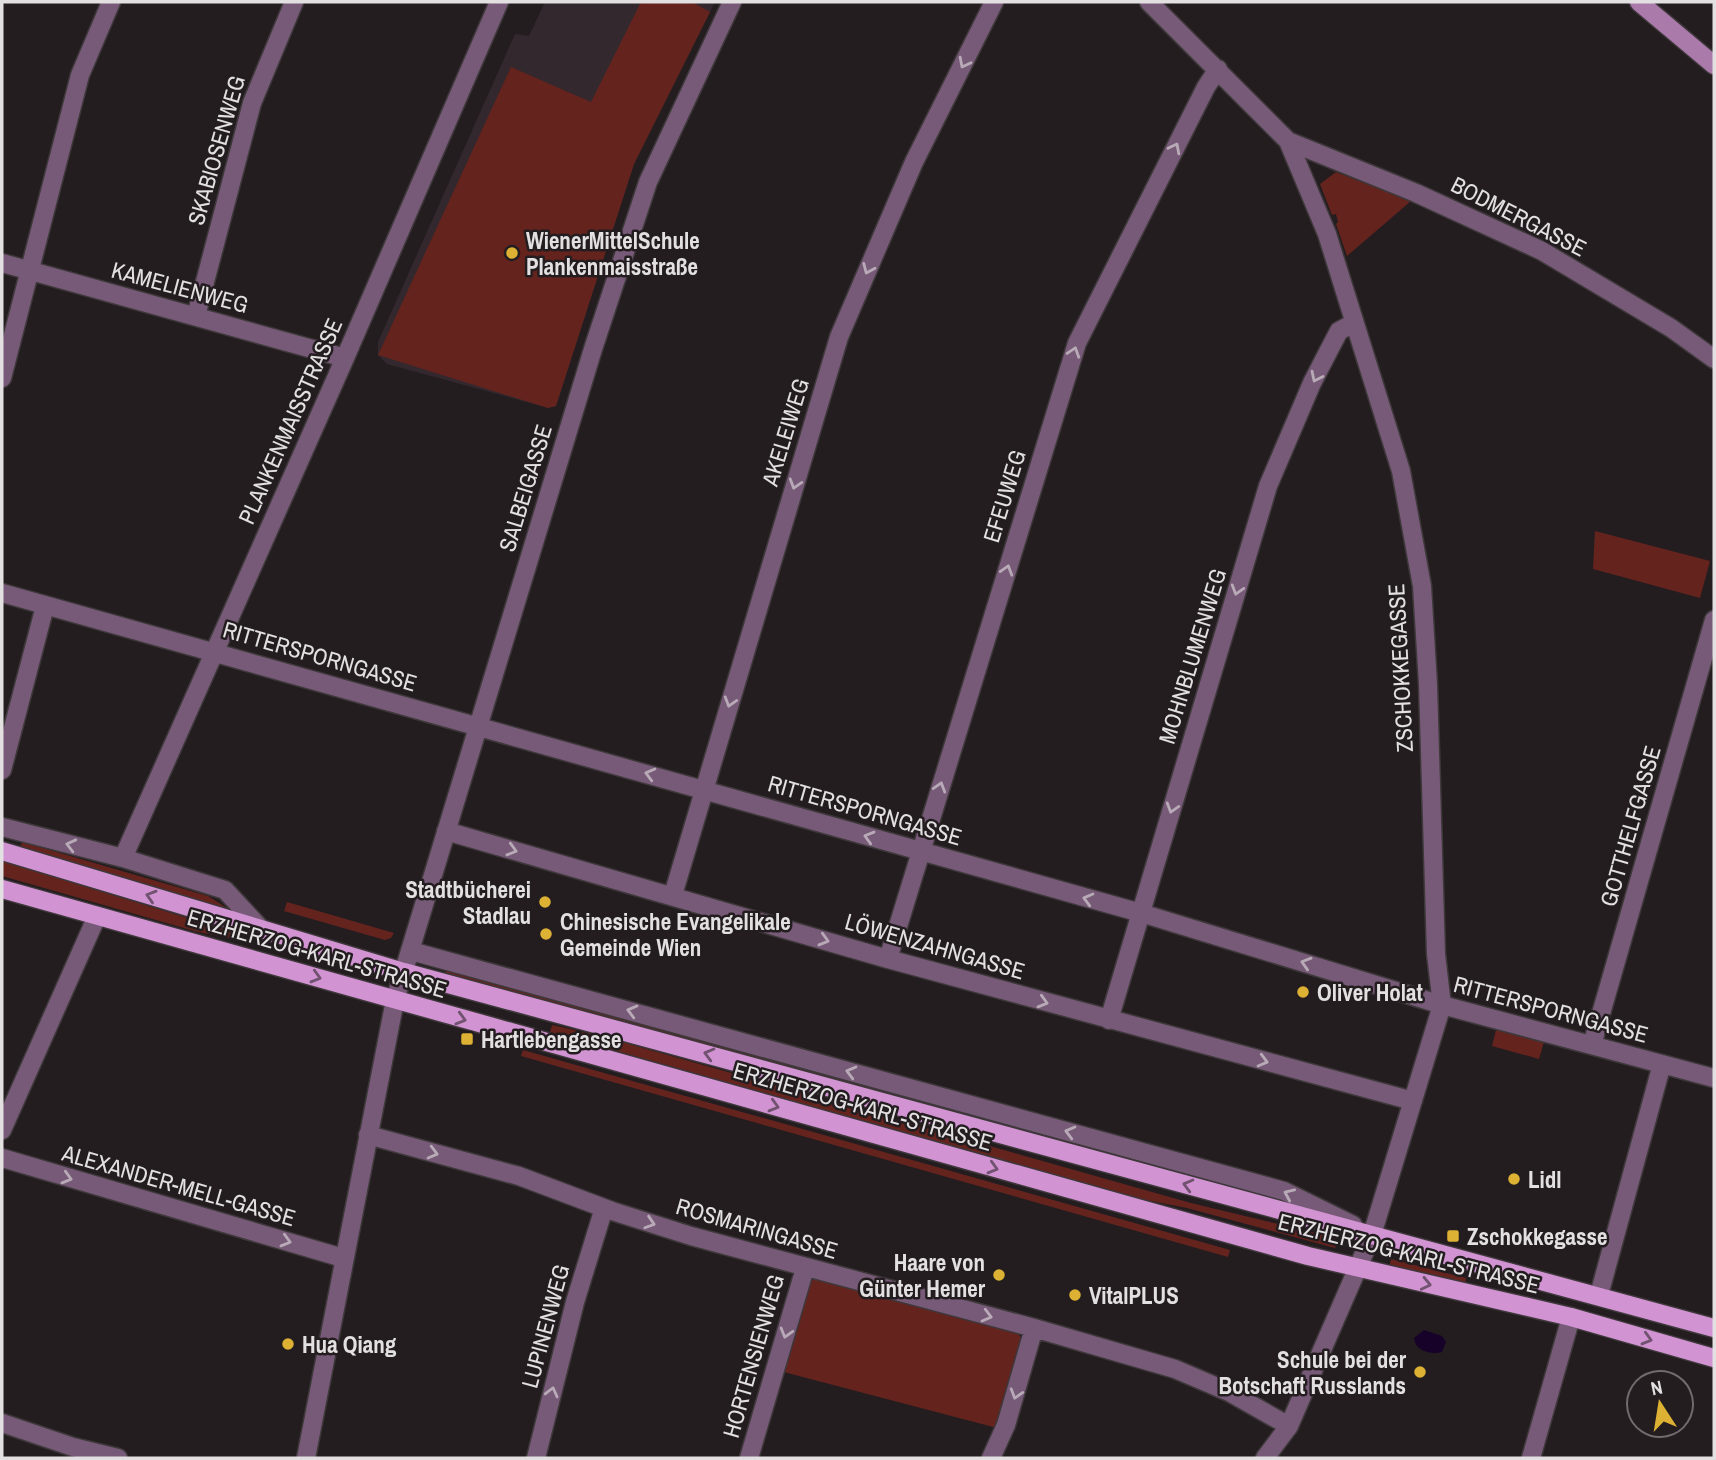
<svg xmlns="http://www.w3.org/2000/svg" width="1716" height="1460" font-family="'Archivo Narrow',sans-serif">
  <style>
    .built { fill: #33282d }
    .green { fill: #65231e }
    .water { fill: #170229 }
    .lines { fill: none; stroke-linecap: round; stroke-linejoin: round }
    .minor-casing { stroke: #3e383b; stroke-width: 21 }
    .secondary-casing { stroke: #3e383b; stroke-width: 21 }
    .primary-casing { stroke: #3e383b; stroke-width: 21 }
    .minor { stroke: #775a77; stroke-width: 18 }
    .secondary { stroke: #aa7aaa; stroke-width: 18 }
    .primary { stroke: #d193d2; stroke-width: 18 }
    .oneway { stroke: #b8aab7 }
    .oneway2 { stroke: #715270 }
    .poi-dot { fill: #ddb133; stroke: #231d20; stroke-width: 2.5 }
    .labels { text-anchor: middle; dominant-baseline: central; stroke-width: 5; stroke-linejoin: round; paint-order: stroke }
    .street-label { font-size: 23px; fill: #e3e0e2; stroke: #231d20 }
    .poi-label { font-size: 23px; font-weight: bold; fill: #e3e0e2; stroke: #231d20; text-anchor: start }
  </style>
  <rect width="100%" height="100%" fill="#231d20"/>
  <path class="built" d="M545,2H715L634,164L556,406L548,408L387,364L378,355V342L515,34L529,36Z"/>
  <path class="green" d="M641,2H692L710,12L634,164L556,406L548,408L378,355L511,67L591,102Z
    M1336,172L1411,201L1347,256L1336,224L1338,222L1336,214L1332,215L1320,184Z
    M1595,531L1710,561L1700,598L1593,569Z
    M22,842L208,896L230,910L20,848Z
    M2,861L236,933L235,939L198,932L2,876Z
    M287,902L394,933L391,938L385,940L284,911Z
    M447,966L1288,1204L1078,1153L445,974Z
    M552,1025L597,1035L1191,1203L1332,1237L1338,1241L1335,1248L1187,1208L1125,1196L550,1032Z
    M1496,1030L1544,1042L1539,1059L1492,1046Z
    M523,1050L1230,1250L1228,1257L521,1056Z
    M1391,1259L1466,1278L1465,1284L1395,1269L1390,1264Z
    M816,1277L1018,1333L1025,1345L997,1428L780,1371L804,1286Z"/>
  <path class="water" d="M1424,1330L1442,1336L1446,1342L1442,1352C1431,1355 1415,1351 1414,1338Z"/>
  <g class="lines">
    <defs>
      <path id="minor" d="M1149,2L1288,141L1327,234L1401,471L1422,586L1428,684L1436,954L1442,1005L1372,1235L1289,1426L1265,1458
        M1288,141L1416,193L1542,251L1671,328L1714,359
        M2,263L345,358
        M196,316L252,103L294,2
        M2,378L80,75L111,2
        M2,593L1141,913L1442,1005L1714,1078
        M2,770L45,606
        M2,827L123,858L225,890L262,930
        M446,831L888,959L1413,1101
        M123,858L345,358L499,2
        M673,895L839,337L914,162L994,2
        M411,951L1284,1191L1353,1225
        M888,959L1077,343L1206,87L1218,69
        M1109,1020L1268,486L1312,383L1328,352L1339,331L1354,323
        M1592,1045L1714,620
        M2,1130L97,916
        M368,1135L519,1176L612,1211L691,1236L1034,1328L1175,1369L1229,1392L1289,1426
        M2,1158L343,1258
        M1599,1295L1662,1064
        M2,1423L73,1447L118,1458
        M306,1458L395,1000L593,349L648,182L732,2
        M536,1458L575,1302L604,1208
        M749,1458L805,1268
        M991,1458L1006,1425L1034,1328
        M1531,1458L1571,1317"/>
      <path id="secondary" d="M1639,2L1714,65"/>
      <path id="primary" d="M2,851L404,972L1714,1328
        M2,889L1308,1256L1571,1317L1714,1358"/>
    </defs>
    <use href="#minor" class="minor-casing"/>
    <use href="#secondary" class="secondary-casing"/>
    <use href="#primary" class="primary-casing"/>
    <use href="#minor" class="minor"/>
    <use href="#secondary" class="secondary"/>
    <use href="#primary" class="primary"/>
  </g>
  <defs><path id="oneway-chevron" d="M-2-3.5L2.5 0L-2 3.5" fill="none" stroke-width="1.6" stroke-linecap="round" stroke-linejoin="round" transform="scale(1.75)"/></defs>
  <g class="oneway">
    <use href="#oneway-chevron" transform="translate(964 63) rotate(117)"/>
    <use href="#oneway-chevron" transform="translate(1175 148) rotate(-63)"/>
    <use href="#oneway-chevron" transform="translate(868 269) rotate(113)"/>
    <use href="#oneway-chevron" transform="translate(1074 352) rotate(-72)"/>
    <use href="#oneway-chevron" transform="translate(1316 377) rotate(116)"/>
    <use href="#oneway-chevron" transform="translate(795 484) rotate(107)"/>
    <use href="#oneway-chevron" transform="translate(1007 570) rotate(-73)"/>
    <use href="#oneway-chevron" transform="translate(1237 590) rotate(107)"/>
    <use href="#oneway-chevron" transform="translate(730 702) rotate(107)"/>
    <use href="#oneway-chevron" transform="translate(650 774) rotate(-165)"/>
    <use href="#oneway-chevron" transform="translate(940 787) rotate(-73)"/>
    <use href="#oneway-chevron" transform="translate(1172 808) rotate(107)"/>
    <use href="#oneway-chevron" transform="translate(869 837) rotate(-164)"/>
    <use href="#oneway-chevron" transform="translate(71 845) rotate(-166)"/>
    <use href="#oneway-chevron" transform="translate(512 850) rotate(16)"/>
    <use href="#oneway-chevron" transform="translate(1088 899) rotate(-165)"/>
    <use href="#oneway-chevron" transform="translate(824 940) rotate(16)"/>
    <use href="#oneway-chevron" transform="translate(1306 963) rotate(-163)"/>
    <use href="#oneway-chevron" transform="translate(1043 1002) rotate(16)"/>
    <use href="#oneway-chevron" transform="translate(632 1011) rotate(-165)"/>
    <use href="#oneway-chevron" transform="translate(1263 1061) rotate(15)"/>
    <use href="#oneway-chevron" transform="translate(851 1072) rotate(-165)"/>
    <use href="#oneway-chevron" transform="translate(1070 1132) rotate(-165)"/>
    <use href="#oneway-chevron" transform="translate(433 1153) rotate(15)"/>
    <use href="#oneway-chevron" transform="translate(67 1178) rotate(16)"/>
    <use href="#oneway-chevron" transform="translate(1289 1194) rotate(-156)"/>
    <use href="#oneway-chevron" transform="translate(650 1223) rotate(18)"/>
    <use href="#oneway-chevron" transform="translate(286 1241) rotate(16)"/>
    <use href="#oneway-chevron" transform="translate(987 1316) rotate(15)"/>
    <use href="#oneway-chevron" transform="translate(786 1333) rotate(106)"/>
    <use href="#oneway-chevron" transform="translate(552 1392) rotate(-76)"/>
    <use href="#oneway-chevron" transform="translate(1016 1394) rotate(107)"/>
  </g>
  <g class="oneway2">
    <use href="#oneway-chevron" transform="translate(151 896) rotate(-163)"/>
    <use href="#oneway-chevron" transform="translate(316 977) rotate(16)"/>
    <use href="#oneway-chevron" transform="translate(461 1019) rotate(16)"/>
    <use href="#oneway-chevron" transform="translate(709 1054) rotate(-165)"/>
    <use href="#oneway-chevron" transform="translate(774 1106) rotate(16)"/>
    <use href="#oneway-chevron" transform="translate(993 1168) rotate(16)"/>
    <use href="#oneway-chevron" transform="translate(1188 1185) rotate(-165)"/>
    <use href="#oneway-chevron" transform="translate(1426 1284) rotate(13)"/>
    <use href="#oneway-chevron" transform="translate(1647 1339) rotate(16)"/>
  </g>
  <g class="poi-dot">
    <circle cx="512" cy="253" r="7"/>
    <circle cx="545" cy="902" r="7"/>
    <circle cx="546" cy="934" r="7"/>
    <circle cx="1303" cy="992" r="7"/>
    <rect x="460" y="1032" width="14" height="14" rx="3.5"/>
    <circle cx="1514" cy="1179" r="7"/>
    <rect x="1446" y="1229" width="14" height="14" rx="3.5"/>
    <circle cx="999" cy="1275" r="7"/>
    <circle cx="1075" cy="1295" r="7"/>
    <circle cx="288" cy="1344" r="7"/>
    <circle cx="1420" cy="1372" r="7"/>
  </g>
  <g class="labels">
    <g class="street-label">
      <text transform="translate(216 150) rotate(-74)">SKABIOSENWEG</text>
      <text transform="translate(1519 216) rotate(27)">BODMERGASSE</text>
      <text transform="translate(180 287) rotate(15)">KAMELIENWEG</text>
      <text transform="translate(290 421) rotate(-66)">PLANKENMAISSTRASSE</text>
      <text transform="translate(785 432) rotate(-73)">AKELEIWEG</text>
      <text transform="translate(525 488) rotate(-73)">SALBEIGASSE</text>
      <text transform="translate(1004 496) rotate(-73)">EFEUWEG</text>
      <text transform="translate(320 656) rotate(16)">RITTERSPORNGASSE</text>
      <text transform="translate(1192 656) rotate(-73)">MOHNBLUMENWEG</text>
      <text transform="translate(1400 668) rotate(-93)">ZSCHOKKEGASSE</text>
      <text transform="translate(865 810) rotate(16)">RITTERSPORNGASSE</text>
      <text transform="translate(1630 826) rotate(-74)">GOTTHELFGASSE</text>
      <text transform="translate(935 946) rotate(16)">LÖWENZAHNGASSE</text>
      <text transform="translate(317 953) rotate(16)">ERZHERZOG-KARL-STRASSE</text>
      <text transform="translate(1551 1009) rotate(15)">RITTERSPORNGASSE</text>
      <text transform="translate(863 1106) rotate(16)">ERZHERZOG-KARL-STRASSE</text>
      <text transform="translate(179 1185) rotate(16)">ALEXANDER-MELL-GASSE</text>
      <text transform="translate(757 1228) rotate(16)">ROSMARINGASSE</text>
      <text transform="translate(1409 1253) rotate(14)">ERZHERZOG-KARL-STRASSE</text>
      <text transform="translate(545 1326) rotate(-75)">LUPINENWEG</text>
      <text transform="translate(753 1356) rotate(-74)">HORTENSIENWEG</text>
    </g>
    <g class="poi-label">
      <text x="526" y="240">WienerMittelSchule<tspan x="526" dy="26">Plankenmaisstraße</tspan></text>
      <text x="531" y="889" text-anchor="end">Stadtbücherei<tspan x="531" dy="26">Stadlau</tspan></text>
      <text x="560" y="921">Chinesische Evangelikale<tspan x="560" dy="26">Gemeinde Wien</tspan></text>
      <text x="1317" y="992">Oliver Holat</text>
      <text x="481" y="1039">Hartlebengasse</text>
      <text x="1528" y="1179">Lidl</text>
      <text x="1467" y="1236">Zschokkegasse</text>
      <text x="985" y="1262" text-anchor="end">Haare von<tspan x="985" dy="26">Günter Hemer</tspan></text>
      <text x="1089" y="1295">VitalPLUS</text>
      <text x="302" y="1344">Hua Qiang</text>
      <text x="1406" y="1359" text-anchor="end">Schule bei der<tspan x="1406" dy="26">Botschaft Russlands</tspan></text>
    </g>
  </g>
  <rect width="1716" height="1460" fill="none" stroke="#e3e0e2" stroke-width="7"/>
  <g transform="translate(1660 1404) rotate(348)"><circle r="33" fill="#231d20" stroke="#706b6e" stroke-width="2"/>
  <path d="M0-5L12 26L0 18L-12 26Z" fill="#ddb133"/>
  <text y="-10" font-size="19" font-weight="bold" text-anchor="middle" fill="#e3e0e2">N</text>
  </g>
</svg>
